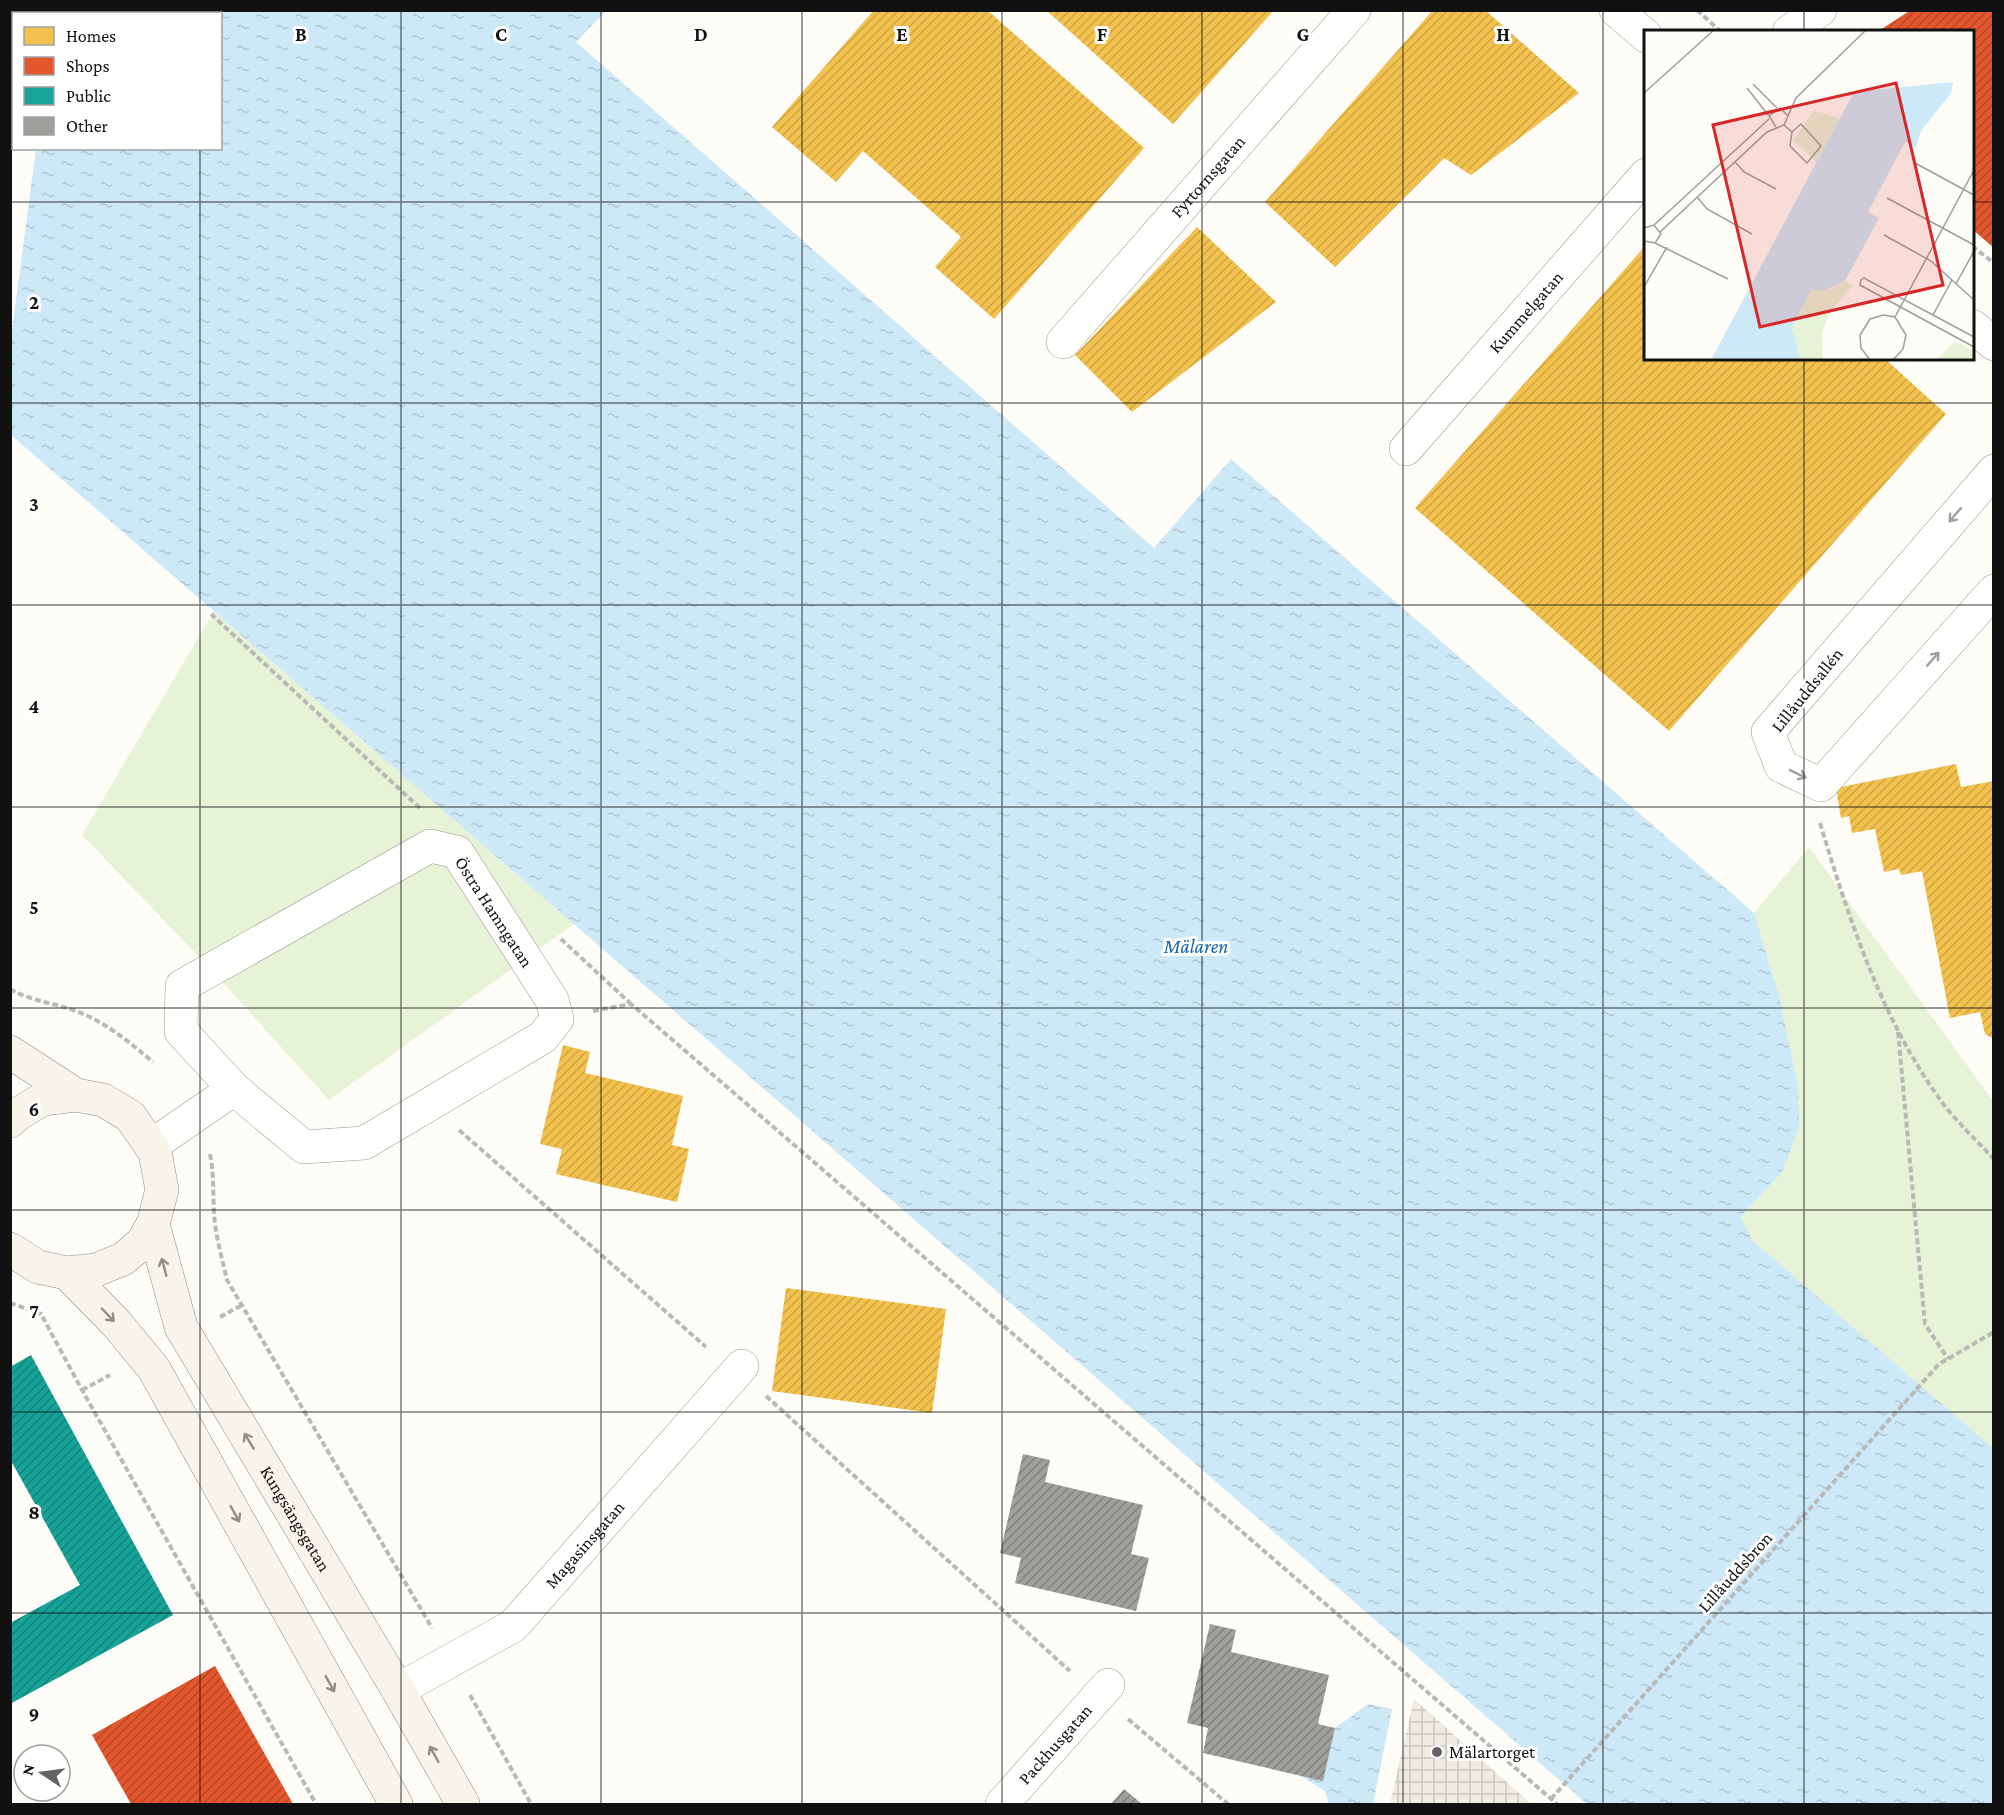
<svg xmlns="http://www.w3.org/2000/svg" width="2004" height="1815" font-family="'Crimson Pro',serif">
  <style>
    .green { fill: #e7f3d7 }
    .plaza { fill: url(#plaza-grid) }
    .water { fill: url(#water-ripples) }
    .homes { fill: url(#homes-hatch) }
    .shops { fill: url(#shops-hatch) }
    .public { fill: url(#public-hatch) }
    .building { fill: url(#building-hatch) }
    .lines { fill: none; stroke-linecap: round; stroke-linejoin: round }
    .minor-casing { stroke: #979795; stroke-width: 34 }
    .secondary-casing { stroke: #8e8d8b; stroke-width: 34 }
    .path { stroke: #b9b9b8; stroke-width: 4; stroke-dasharray: 6 3; stroke-linecap: butt }
    .minor { stroke: #fffffe; stroke-width: 33 }
    .secondary { stroke: #f6f4eb; stroke-width: 33 }
    .oneway { stroke: #a0a09f }
    .oneway2 { stroke: #8f8e89 }
    .grid { fill: none; stroke: #111; stroke-width: 1.5; stroke-opacity: 0.55 }
    .poi-dot { fill: #646362; stroke: #fff; stroke-width: 2 }
    .labels { text-anchor: middle; dominant-baseline: central; stroke-width: 6; stroke-linejoin: round; paint-order: stroke }
    .street-label { font-size: 18px; fill: #111; stroke: #fff }
    .poi-label { font-size: 18px; fill: #111; stroke: #fff; text-anchor: start }
    .water-label { font-size: 20px; font-style: italic; fill: #1768a6; stroke: #fff }
    .inset-road { fill: none; stroke: #9f9e9b; stroke-width: 1.5 }
    .view { fill: #d62828; fill-opacity: 0.15; stroke: #d62828; stroke-width: 3 }
    .inset-edge { fill: none; stroke: #111; stroke-width: 3 }
    .grid-label { font-size: 20px; text-anchor: middle; font-weight: bold; fill: #111; stroke: #fff; stroke-width: 6; stroke-linejoin: round; paint-order: stroke }
  </style>
  <defs>
    <pattern id="plaza-grid" width="8" height="8" patternUnits="userSpaceOnUse" patternTransform="scale(1.5)"><rect width="8" height="8" fill="#edebe2"/><path d="M0 4h8M4 0v8" fill="none" stroke="#cac8c1"/></pattern>
    <pattern id="water-ripples" width="26" height="14" patternUnits="userSpaceOnUse" patternTransform="scale(1.5)"><rect width="26" height="14" fill="#cde8f7"/><path d="M2 4q2-2 4 0t4 0M15 11q2-2 4 0t4 0" fill="none" stroke="#afc6d3"/></pattern>
    <pattern id="homes-hatch" width="6" height="6" patternUnits="userSpaceOnUse" patternTransform="scale(1.5)"><rect width="6" height="6" fill="#f2c14e"/><path d="M-1 1l2-2M0 6l6-6M5 7l2-2" fill="none" stroke="#cea543"/></pattern>
    <pattern id="shops-hatch" width="6" height="6" patternUnits="userSpaceOnUse" patternTransform="scale(1.5)"><rect width="6" height="6" fill="#e4572e"/><path d="M-1 1l2-2M0 6l6-6M5 7l2-2" fill="none" stroke="#b74726"/></pattern>
    <pattern id="public-hatch" width="6" height="6" patternUnits="userSpaceOnUse" patternTransform="scale(1.5)"><rect width="6" height="6" fill="#17a398"/><path d="M-1 1l2-2M0 6l6-6M5 7l2-2" fill="none" stroke="#13837b"/></pattern>
    <pattern id="building-hatch" width="6" height="6" patternUnits="userSpaceOnUse" patternTransform="scale(1.5)"><rect width="6" height="6" fill="#a19f9c"/><path d="M-1 1l2-2M0 6l6-6M5 7l2-2" fill="none" stroke="#82807e"/></pattern>
  </defs>
  <rect width="100%" height="100%" fill="#fdfcf7"/>
  <path class="green" d="M217,606L578,921L329,1100L208,966L82,835Z
    M1809,847L1993,1101V1448L1752,1241L1741,1217L1783,1171L1798,1086L1779,995L1754,913Z"/>
  <path class="plaza" d="M1414,1699L1531,1804H1390Z"/>
  <path class="water" d="M55,11H606L576,42L1154,548L1231,459L1754,913L1779,995L1798,1086L1799,1126L1783,1171L1741,1217L1753,1241L1993,1448V1804H1587L11,435V338L36,149L220,148V14L55,13Z
    M1368,1704L1392,1709L1373,1804H1329L1325,1791L1299,1775L1335,1728Z"/>
  <path class="homes" d="M874,10H987L1144,148L994,319L935,267L961,237L863,151L836,182L772,127Z
    M1046,10H1274L1173,124Z
    M1433,10H1485L1579,93L1471,175L1444,158L1335,267L1265,202Z
    M1197,227L1276,302L1132,412L1075,355Z
    M1646,245V358H1884L1946,414L1669,731L1415,508Z
    M1956,764L1961,787L1994,781V1039L1985,1034L1980,1012L1950,1018L1922,871L1901,875L1899,869L1884,872L1875,829L1852,833L1849,816L1841,818L1836,788Z
    M563,1045L590,1052L585,1073L683,1096L672,1145L689,1149L677,1202L556,1174L562,1149L540,1144Z
    M786,1288L946,1309L932,1413L772,1391Z"/>
  <path class="shops" d="M1911,10H1994V248L1972,229V32H1877Z
    M215,1666L293,1804H131L92,1735Z"/>
  <path class="public" d="M31,1355L173,1615L10,1704V1623L80,1585L10,1459V1367Z"/>
  <path class="building" d="M1023,1454L1050,1460L1045,1482L1143,1505L1131,1554L1149,1558L1136,1611L1015,1583L1021,1558L1000,1553Z
    M1210,1624L1236,1630L1231,1652L1329,1675L1318,1724L1335,1728L1323,1781L1203,1753L1208,1728L1187,1723Z
    M1124,1789L1142,1804H1111Z"/>
  <g class="lines">
    <defs>
      <g id="minor">
        <path d="M1616,10L1646,36"/>
        <path d="M1789,32L1820,10"/>
        <path d="M1972,326L1994,344"/>
        <path id="s1" d="M1063,342L1354,10"/>
        <path id="s2" d="M1406,449L1646,175"/>
        <path d="M1994,471L1768,732L1781,766L1821,785L1994,591"/>
        <path d="M151,1146L234,1089L304,1147L364,1143L543,1037L557,1019L552,1000L457,852L430,846L182,986L181,1031L234,1089"/>
        <path id="s3" d="M398,1690L513,1626L742,1366"/>
        <path id="s4" d="M1002,1804L1108,1685"/>
      </g>
      <g id="secondary">
        <path d="M10,1052L76,1095"/>
        <path d="M10,1121L18,1114L43,1099L76,1095L103,1100L130,1116L155,1152L162,1190L153,1224L142,1243L123,1259L96,1270L67,1273L38,1267L10,1249"/>
        <path id="s5" d="M153,1224L181,1327L398,1690L463,1804"/>
        <path d="M67,1273L116,1323L154,1369L396,1804"/>
      </g>
    </defs>
    <use href="#minor" class="minor-casing"/>
    <use href="#secondary" class="secondary-casing"/>
    <path class="path" d="M1697,10L1721,32
      M1972,246L1994,263
      M211,614L421,809
      M1820,823C1850,922 1882,1021 1944,1105C1959,1124 1977,1141 1994,1159
      M561,939L630,1003
      M10,989C31,1001 54,1003 76,1011C106,1022 129,1042 153,1062
      M593,1011L631,1004L1557,1804
      M1898,1032L1925,1324L1948,1359
      M459,1130L706,1347
      M210,1154C214,1174 213,1194 214,1215C216,1237 222,1259 227,1280L432,1628
      M10,1305L13,1304L41,1314L82,1390L316,1804
      M220,1317L242,1305
      M82,1390L110,1375
      M766,1396L1070,1671
      M470,1695L531,1804
      M1128,1719L1228,1804
      M1551,1799L1939,1364L1994,1332"/>
    <use href="#minor" class="minor"/>
    <use href="#secondary" class="secondary"/>
  </g>
  <defs><path id="oneway-shaft" d="M-6 0H5M1.5-3L5.5 0L1.5 3" fill="none" stroke-width="1.6" stroke-linecap="round" stroke-linejoin="round" transform="scale(1.5)"/></defs>
  <g class="oneway">
    <use href="#oneway-shaft" transform="translate(1955 515) rotate(131)"/>
    <use href="#oneway-shaft" transform="translate(1933 659) rotate(-49)"/>
    <use href="#oneway-shaft" transform="translate(1798 774) rotate(26)"/>
  </g>
  <g class="oneway2">
    <use href="#oneway-shaft" transform="translate(164 1267) rotate(-105)"/>
    <use href="#oneway-shaft" transform="translate(108 1315) rotate(46)"/>
    <use href="#oneway-shaft" transform="translate(249 1441) rotate(-121)"/>
    <use href="#oneway-shaft" transform="translate(235 1514) rotate(61)"/>
    <use href="#oneway-shaft" transform="translate(330 1684) rotate(61)"/>
    <use href="#oneway-shaft" transform="translate(434 1754) rotate(-119)"/>
  </g>
  <path class="grid" d="M200,10V14M401,10V1804M601,10V1804M802,10V1804M1002,10V1804M1202,10V1804M1403,10V1804M1603,10V1804M1804,10V32M200,148V1804M10,202H1646M1972,202H1994M1804,358V1804M10,403H1994M10,605H1994M10,807H1994M10,1008H1994M10,1210H1994M10,1412H1994M10,1613H1994"/>
  <circle class="poi-dot" cx="1437" cy="1752" r="6"/>
  <g class="labels">
    <g class="street-label">
      <text stroke="none"><textPath href="#s1" startOffset="220">Fyrtornsgatan</textPath></text>
      <text stroke="none"><textPath href="#s2" startOffset="182">Kummelgatan</textPath></text>
      <text transform="translate(1807 690) rotate(-51)">Lillåuddsallén</text>
      <text transform="translate(494 912) rotate(57)">Östra Hamngatan</text>
      <text stroke="none"><textPath href="#s5" startOffset="330">Kungsängsgatan</textPath></text>
      <text stroke="none"><textPath href="#s3" startOffset="240">Magasinsgatan</textPath></text>
      <text transform="translate(1735 1572) rotate(-48)">Lillåuddsbron</text>
      <text stroke="none"><textPath href="#s4" startOffset="80">Packhusgatan</textPath></text>
    </g>
    <g class="poi-label">
      <text x="1449" y="1752">Mälartorget</text>
    </g>
    <g class="water-label">
      <text x="1196" y="946">Mälaren</text>
    </g>
  </g>
  <g transform="translate(1644 30)">
    <rect width="330" height="330" fill="#fdfcf7"/>
    <path d="M170,80L196,89L173,132L149,111ZM201,251L209,255L185,283L178,303L179,330H156L148,297L168,259L185,260ZM311,311L330,322V330H293Z" fill="#e7f3d7"/>
    <path d="M309,52L307,63L277,101L271,118L261,112L224,182L235,188L201,251L181,261L168,259L148,297L156,330H67L210,62Z" fill="#cde8f7"/>
    <path class="inset-road" d="M109,54L133,78M103,58L125,86M0,63L70,0M144,86L152,68L222,0M140,95L148,102L146,116L163,133L177,116L157,94L148,102M91,132L100,142L132,159M271,133L330,165M53,167L63,179L108,204M243,168L330,215M10,195L125,89M0,198L10,195L17,204L11,213L0,211M16,202L123,102L140,95L144,86L136,78L125,86L132,97M240,205L287,231L330,270M11,213L84,249M312,254L330,221M0,257L23,217M289,285L308,250M251,287L330,140M330,307L220,248L217,250L216,255L330,317M226,330L217,318L216,305L226,289L239,285L251,287L262,305L259,319L249,330"/>
    <path class="view" d="M252,53L299,255L116,297L69,95Z"/>
    <rect width="330" height="330" class="inset-edge"/>
  </g>
  <g class="grid-label">
    <text x="301" y="41">B</text>
    <text x="501" y="41">C</text>
    <text x="701" y="41">D</text>
    <text x="902" y="41">E</text>
    <text x="1102" y="41">F</text>
    <text x="1303" y="41">G</text>
    <text x="1503" y="41">H</text>
    <text x="34" y="309">2</text>
    <text x="34" y="511">3</text>
    <text x="34" y="713">4</text>
    <text x="34" y="914">5</text>
    <text x="34" y="1116">6</text>
    <text x="34" y="1318">7</text>
    <text x="34" y="1519">8</text>
    <text x="34" y="1721">9</text>
  </g>
  <rect width="2004" height="1815" fill="none" stroke="#111111" stroke-width="24"/>
  <rect x="12" y="12" width="210" height="138" fill="#ffffff" stroke="#a0a0a0" stroke-width="1.5"/>
  <rect x="24" y="27" width="30" height="18" fill="#f2c14e" stroke="#a0a0a0" stroke-width="1.5"/>
  <text x="66" y="42" font-size="18" fill="#111111">Homes</text>
  <rect x="24" y="57" width="30" height="18" fill="#e4572e" stroke="#a0a0a0" stroke-width="1.5"/>
  <text x="66" y="72" font-size="18" fill="#111111">Shops</text>
  <rect x="24" y="87" width="30" height="18" fill="#17a398" stroke="#a0a0a0" stroke-width="1.5"/>
  <text x="66" y="102" font-size="18" fill="#111111">Public</text>
  <rect x="24" y="117" width="30" height="18" fill="#a19f9c" stroke="#a0a0a0" stroke-width="1.5"/>
  <text x="66" y="132" font-size="18" fill="#111111">Other</text>
  <g transform="translate(42 1773) rotate(283)"><circle r="28" fill="#ffffff" stroke="#a0a0a0" stroke-width="1.5"/>
  <path d="M0-4.5L10 22L0 15L-10 22Z" fill="#646362"/>
  <text y="-9" font-size="16" font-weight="bold" text-anchor="middle" fill="#111111">N</text>
  </g>
</svg>
